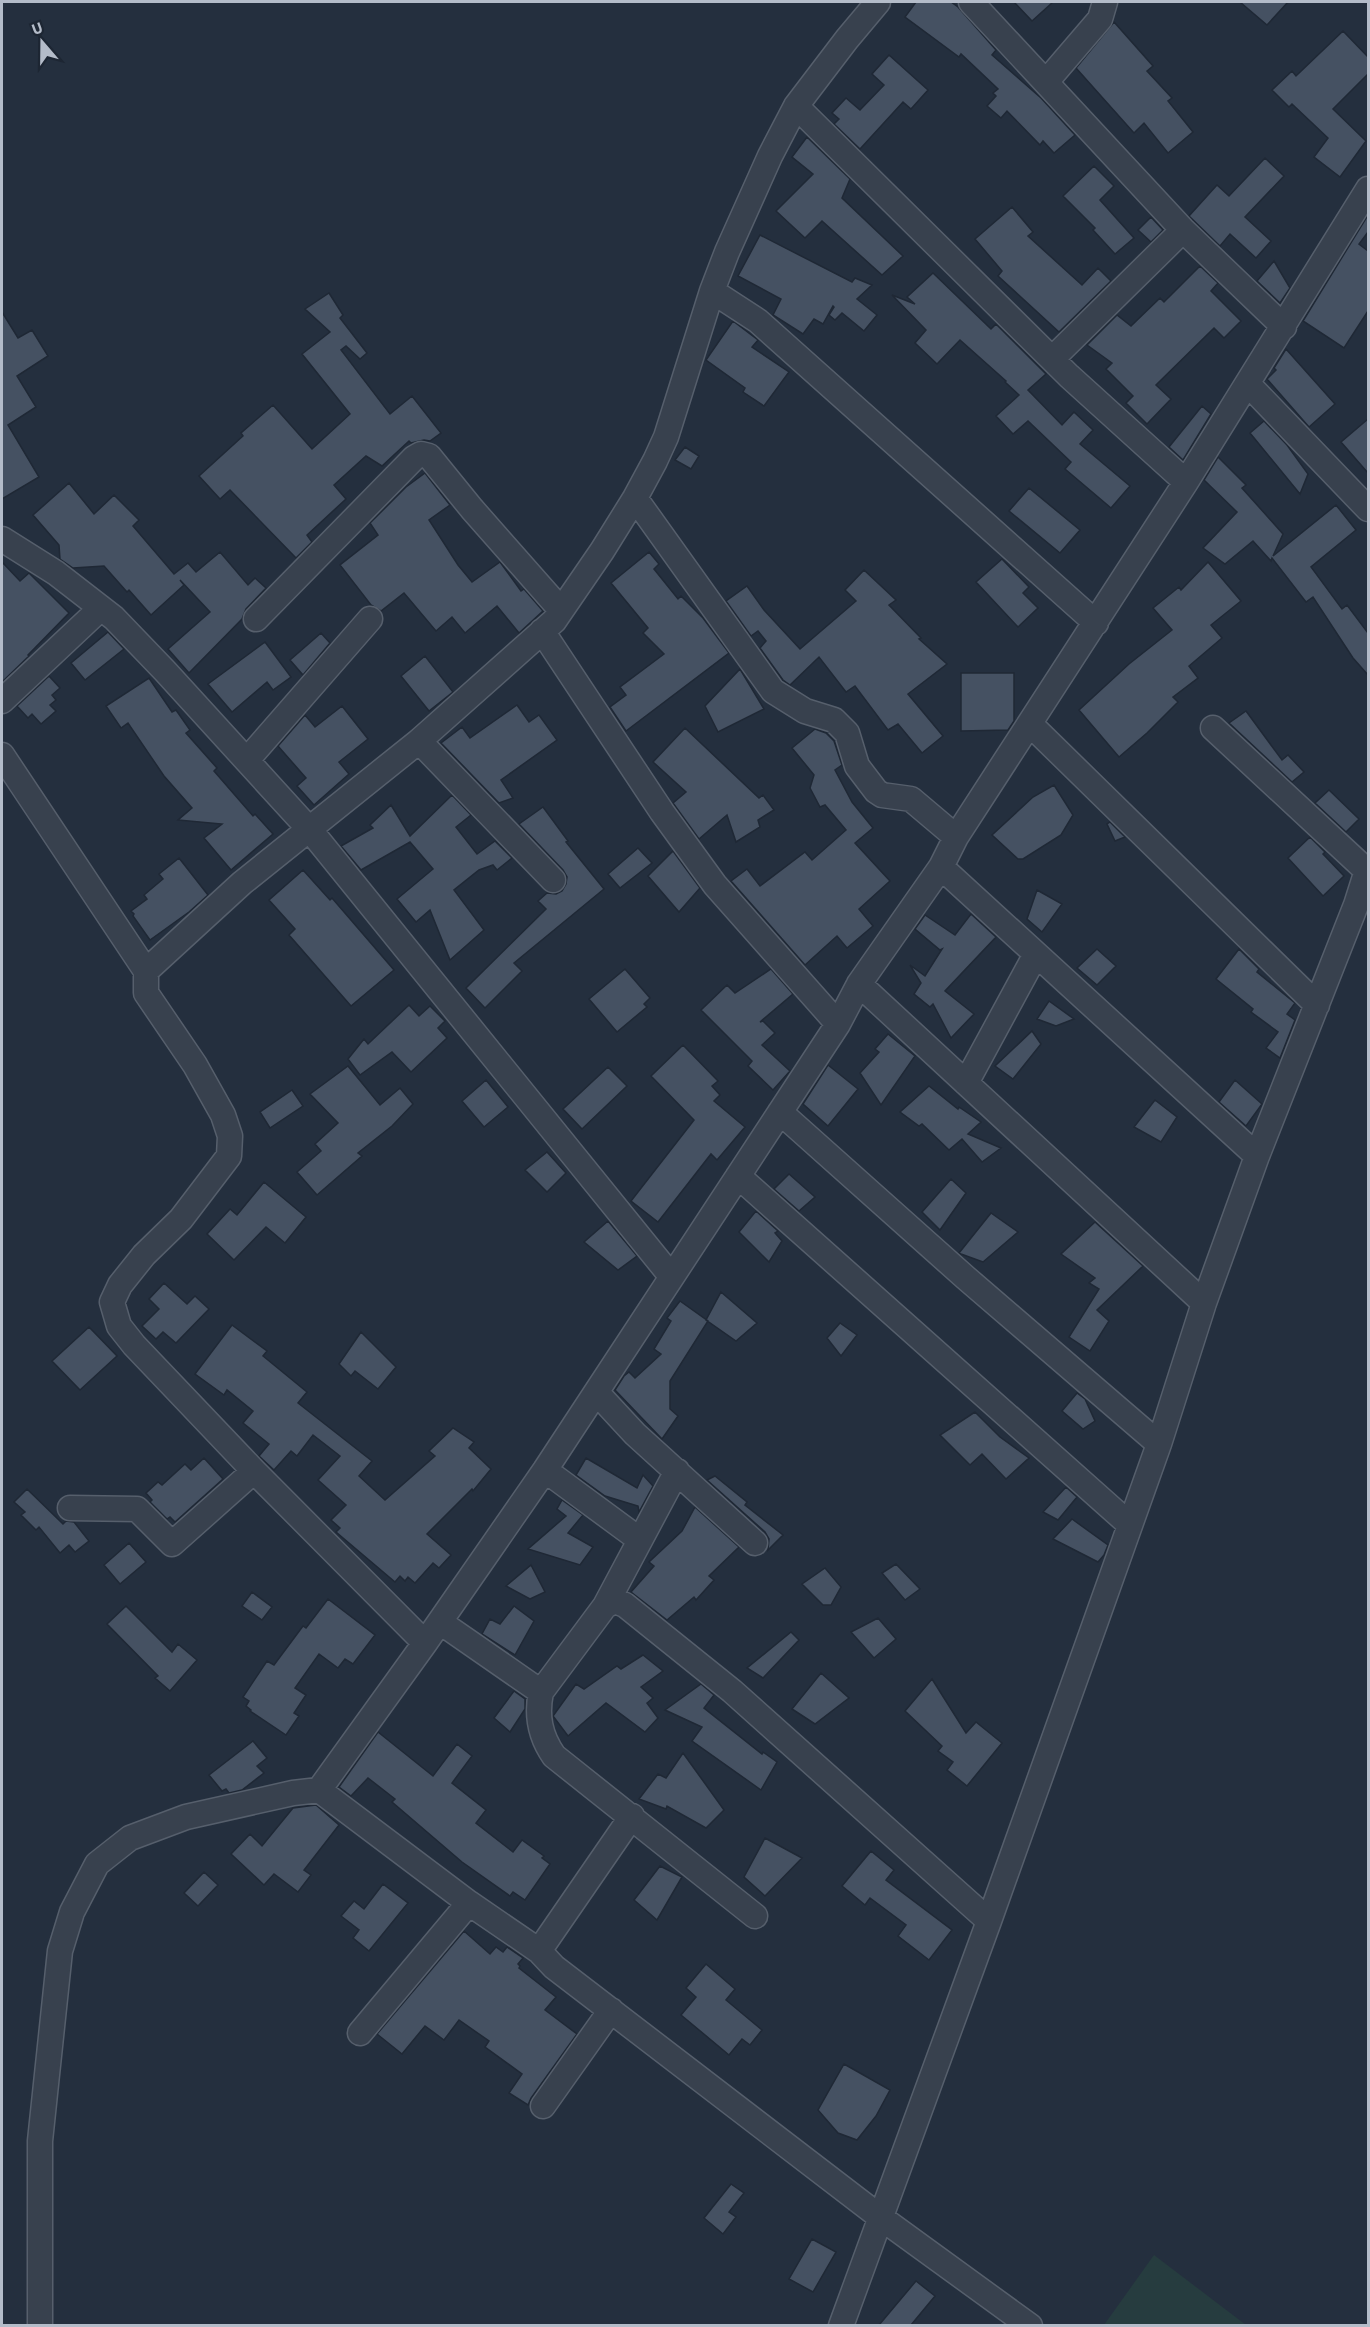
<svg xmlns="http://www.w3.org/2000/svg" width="1370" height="2327" font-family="'Source Sans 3',sans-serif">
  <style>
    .green { fill: #263c3f }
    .building { fill: #455162; stroke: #1f2835; stroke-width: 1.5 }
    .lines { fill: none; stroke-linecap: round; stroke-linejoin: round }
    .street-casing { stroke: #565f6c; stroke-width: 27 }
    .street { stroke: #38414e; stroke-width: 24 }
  </style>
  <rect width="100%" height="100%" fill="#242f3e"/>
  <path class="green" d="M1154,2255L1246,2325H1104Z"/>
  <path class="building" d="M916,2H951L958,7L996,50L992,55L1041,98L1075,135L1054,153L1043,141L1040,145L1007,111L1001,118L987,106L996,96L993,93L998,89L961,54L959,57L905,17Z
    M1014,2H1053L1032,21Z
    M1240,2H1288L1267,25Z
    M1114,22L1153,66L1147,71L1172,98L1168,101L1193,132L1168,153L1144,123L1134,133L1076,68Z
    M1343,31L1368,57V74L1333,109L1366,141L1340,177L1314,157L1328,138L1292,104L1289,107L1272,90L1292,71L1296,76Z
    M889,55L928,90L911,109L903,102L860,149L834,124L839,119L832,113L846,98L860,110L884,85L872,74Z
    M807,137L850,179L842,198L903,256L882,275L822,221L805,238L776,211L813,174L792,157Z
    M1265,158L1284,176L1245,217L1271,241L1256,258L1230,234L1220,246L1189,216L1217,185L1229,196Z
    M1094,166L1114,186L1100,200L1134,238L1115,254L1093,230L1095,228L1063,196Z
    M1012,207L1033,232L1028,236L1082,285L1098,268L1111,281L1059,332L998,276L1002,271L975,239Z
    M1368,215V232L1359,244L1368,251V311L1344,348L1303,321Z
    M1151,217L1163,230L1151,242L1138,230Z
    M760,235L852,282L855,278L872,285L857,299L877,315L864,331L842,313L835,320L829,315L834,307L833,306L823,324L814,319L803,334L773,315L781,299L738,276Z
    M1274,261L1290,288L1280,303L1257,281Z
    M1200,266L1218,283L1211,291L1241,321L1224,338L1214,328L1156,385L1171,399L1147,424L1126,403L1133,396L1106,369L1112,363L1087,345L1117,315L1131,326L1160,298L1164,302Z
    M933,273L991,329L996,324L1046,374L1028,390L1062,425L1074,412L1093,430L1080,444L1130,486L1111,508L1065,469L1071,462L1028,421L1013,434L996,416L1019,395L1005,382L1006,381L960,340L937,364L915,343L926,330L892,295L915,304L907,297Z
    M329,293L343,315L340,318L367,353L360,359L346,346L341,350L390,414L412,396L441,433L430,441L424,440L411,443L409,441L382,466L366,456L334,485L346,499L307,535L312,542L296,558L230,490L220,499L199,476L243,436L241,433L273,405L312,449L350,414L302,354L330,332L305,309Z
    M2,312L18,338L32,330L48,356L17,376L36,407L8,425L39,477L2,499Z
    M733,321L758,340L752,347L789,372L764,406L743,392L745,388L706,360Z
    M1286,349L1335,404L1309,427L1267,379L1276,370L1274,368Z
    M1202,406L1211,414L1183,460L1169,447Z
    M1368,419V473L1341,442Z
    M1264,421L1287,445L1308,474L1300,494L1250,433Z
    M685,447L699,456L691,469L675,460Z
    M1218,457L1246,485L1242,488L1283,534L1273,556L1336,505L1356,530L1311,567L1342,609L1347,605L1368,633V675L1353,658L1313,597L1306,602L1272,558L1271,561L1253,541L1225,564L1203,548L1237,512L1204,480Z
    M425,473L450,505L429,520L458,565L472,582L500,562L521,591L524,589L543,611L519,633L497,606L465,633L452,617L436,631L404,593L381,611L371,605L340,565L378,535L370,523L406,487Z
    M69,483L94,514L114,495L139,520L133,526L174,574L188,563L196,572L220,552L248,585L255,578L266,588L246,609L242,619L189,673L168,649L210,612L180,580L184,585L151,615L129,590L127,592L104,566L73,568L60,559L59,545L33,515Z
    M1029,488L1080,530L1060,553L1009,511Z
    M649,552L659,564L654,569L678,599L681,596L703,618L729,653L626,731L610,707L626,695L620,687L664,654L643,633L648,628L611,583Z
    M1002,559L1029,587L1023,593L1038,608L1018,627L976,582Z
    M2,562L20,581L29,573L69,613L28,655L29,656L2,682Z
    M1208,562L1241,601L1211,625L1222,638L1189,666L1198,678L1173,697L1178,702L1147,733L1119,757L1079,710L1129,664L1172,630L1153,608L1179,587L1181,590Z
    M864,570L896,600L889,605L921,638L919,639L947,664L908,694L943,736L922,753L898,724L888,730L855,686L846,692L819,657L790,685L783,680L760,648L766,641L758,631L751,636L726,601L747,586L764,610L800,649L856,601L845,590Z
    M108,632L124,649L85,680L71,663Z
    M321,633L330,643L303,675L290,660Z
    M265,642L291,677L273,690L267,682L232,712L208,684Z
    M425,656L453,692L429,711L401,676Z
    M740,669L764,709L718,732L705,706Z
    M961,673H1014V721L1008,730L961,731Z
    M49,676L60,688L52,695L56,700L50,705L56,711L41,724L32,714L28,718L17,706Z
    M149,678L172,712L176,710L190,730L186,733L217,768L214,771L253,816L255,814L273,834L231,870L204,838L222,824L178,820L192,808L164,776L128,723L121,728L106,706Z
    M517,705L529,722L539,715L557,740L501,780L513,798L499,803L441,743L462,727L470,738Z
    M342,706L368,739L339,762L349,774L314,805L297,786L306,778L278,746L305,715L315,727Z
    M1246,711L1282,760L1288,755L1304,772L1292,782L1229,723Z
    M685,728L759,798L763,795L774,810L758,820L760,827L736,842L727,815L699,839L673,803L686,792L653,762Z
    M815,729L826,733L834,741L842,765L835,770L852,802L873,828L855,843L890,881L859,909L873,926L847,948L837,936L805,965L731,881L747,869L760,886L805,852L812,860L846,830L825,805L820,807L810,788L814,775L792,748Z
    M1054,785L1073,815L1061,835L1023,859H1018L992,835L1033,797Z
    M1329,790L1359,819L1346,832L1315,803Z
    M452,795L471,815L456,827L477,854L495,841L512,858L497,870L493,865L479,870L454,890L484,930L450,960L430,910L416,922L397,899L433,869L410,842L361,870L341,846L373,828L370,825L391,805L410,836Z
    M543,807L568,841L566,842L604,889L514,963L522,971L485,1008L466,988L546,909L538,901L547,893L556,894L562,891L566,884L567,877L563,870L519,824Z
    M1110,822L1125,837L1115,841L1107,824Z
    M1310,837L1325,852L1323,854L1344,876L1323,896L1288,858Z
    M638,848L652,863L620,888L608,874Z
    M673,851L700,888L679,912L648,876Z
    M179,858L208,895L189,912L150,940L133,916L134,914L131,911L147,899L144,895L163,879L159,874Z
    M303,870L330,900L332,898L394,970L351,1006L289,935L295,929L269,900Z
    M1037,890L1062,904L1042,932L1027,919Z
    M971,914L996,937L945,991L974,1014L951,1038L933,1004L930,1007L914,994L921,983L910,965L925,976L942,949L940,950L915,929L925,915L955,935Z
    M1097,949L1116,966L1097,985L1077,968Z
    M1239,949L1259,969L1257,972L1295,1003L1287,1014L1295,1020L1280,1058L1266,1048L1278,1032L1251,1012L1253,1009L1216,979Z
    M625,969L650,998L644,1004L647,1007L617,1032L589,999Z
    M771,969L793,994L760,1022L763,1021L775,1033L762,1045L790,1071L773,1090L748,1066L752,1061L701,1010L727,985L735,993Z
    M1049,1001L1074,1019L1056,1026L1037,1019Z
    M409,1005L419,1016L430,1006L445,1021L438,1028L447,1038L411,1072L392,1052L360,1075L348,1059L364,1039L368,1044Z
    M1032,1031L1041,1044L1013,1079L995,1066Z
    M888,1034L915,1056L881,1105L860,1073L879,1052L875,1049Z
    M683,1045L718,1081L712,1086L720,1095L714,1101L745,1127L717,1160L711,1154L658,1222L631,1201L694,1120L651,1076Z
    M828,1065L858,1089L828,1126L803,1104Z
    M348,1066L380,1105L400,1088L413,1104L392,1126L358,1153L362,1156L317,1195L297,1172L321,1151L315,1144L338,1123L310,1094Z
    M608,1067L627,1086L582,1129L563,1109Z
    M486,1080L508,1107L484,1127L462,1101Z
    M1235,1080L1262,1104L1246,1126L1219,1102Z
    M929,1086L958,1109L959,1107L981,1122L968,1134L1001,1148L982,1162L962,1139L949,1150L922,1124L919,1126L900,1112Z
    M292,1090L303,1106L270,1128L260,1112Z
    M1155,1100L1177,1117L1161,1142L1134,1127Z
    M547,1152L566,1173L547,1192L525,1170Z
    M789,1174L815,1197L799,1211L774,1189Z
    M951,1179L966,1193L940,1230L922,1212Z
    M264,1182L306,1217L285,1243L266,1227L234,1260L207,1234L230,1209L237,1215Z
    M756,1211L778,1231L775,1233L782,1241L769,1262L739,1232Z
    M991,1213L1018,1232L983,1262L961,1254L959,1253Z
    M608,1221L637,1256L618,1270L584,1242Z
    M1095,1222L1143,1266L1097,1310L1109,1321L1090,1351L1069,1337L1099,1289L1089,1283L1095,1278L1061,1254Z
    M164,1283L187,1304L195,1296L209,1309L176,1343L163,1332L156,1339L142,1326L159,1309L149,1299Z
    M721,1292L757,1323L736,1341L706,1320Z
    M680,1301L708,1321L670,1381V1409L678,1416L662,1439L615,1390L624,1376L629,1372L635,1378L661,1354L654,1349L671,1321L667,1318Z
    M840,1323L857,1335L841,1356L827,1338Z
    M232,1325L267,1351L263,1356L307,1392L298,1403L372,1461L359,1476L385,1500L435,1456L429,1451L453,1428L474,1442L469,1448L491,1469L473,1491L472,1489L427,1534L451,1555L439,1568L433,1563L415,1583L408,1577L405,1581L400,1576L395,1582L336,1532L340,1528L331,1520L346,1505L318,1480L340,1456L313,1435L297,1456L291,1451L274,1470L259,1456L269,1444L243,1423L253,1411L227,1390L224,1395L195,1374Z
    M89,1327L117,1356L80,1390L52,1361Z
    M361,1332L396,1367L378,1389L355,1371L351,1376L339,1364Z
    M1077,1393L1085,1399L1095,1421L1083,1429L1062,1411Z
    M975,1412L1000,1437L1029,1458L1006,1479L982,1454L970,1465L940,1435Z
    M204,1458L223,1479L175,1522L170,1517L167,1519L150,1502L152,1500L146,1493L158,1482L162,1485L185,1464L191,1470Z
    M586,1458L637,1488L643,1475L653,1486L639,1512L638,1506L605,1496L576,1475Z
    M715,1476L747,1502L745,1505L783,1535L768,1550L769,1539L765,1532L707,1480Z
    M1066,1487L1077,1497L1058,1520L1043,1512Z
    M27,1489L63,1524L66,1521L74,1522L89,1541L75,1552L69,1545L60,1553L39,1527L36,1530L21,1515L25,1512L14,1502Z
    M562,1500L583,1515L568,1533L593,1547L580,1565L528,1549L566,1516L557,1509Z
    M695,1507L739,1547L709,1576L714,1580L696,1600L694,1597L667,1620L631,1592L654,1566L649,1562L682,1531Z
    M1072,1519L1108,1545L1104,1555L1098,1562L1053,1539Z
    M129,1543L146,1562L120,1584L104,1565Z
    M896,1564L920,1589L905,1600L882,1573Z
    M531,1565L545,1592L530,1599L506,1586Z
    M825,1568L841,1587L831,1605H823L802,1584Z
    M252,1592L272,1607L262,1620L242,1606Z
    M328,1599L375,1635L353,1664L345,1659L338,1668L319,1654L295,1688L306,1695L294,1713L299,1716L286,1735L250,1711L251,1710L246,1706L249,1701L243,1697L267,1661L274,1665L303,1626L306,1628Z
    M126,1606L172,1652L178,1644L197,1660L170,1691L155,1678L158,1676L107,1624Z
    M514,1606L534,1621L515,1655L482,1634L490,1619L500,1624Z
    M878,1618L896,1639L874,1658L851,1632Z
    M791,1632L799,1640L763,1678L747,1668Z
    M643,1655L663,1671L641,1687L653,1698L647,1703L658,1718L645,1732L606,1703L568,1736L553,1716L576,1684L584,1689L617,1666L621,1669Z
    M821,1673L849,1698L815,1724L792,1709Z
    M932,1679L966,1733L976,1722L1002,1743L967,1786L947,1770L953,1762L938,1751L942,1746L905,1711Z
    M701,1684L714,1695L704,1708L762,1754L763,1752L777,1762L761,1790L692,1741L702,1727L665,1710Z
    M514,1691L525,1699V1709L510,1732L494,1718Z
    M378,1732L433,1776L457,1744L472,1756L452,1783L486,1810L476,1823L513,1852L522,1840L544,1856L542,1858L550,1864L525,1900L513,1892L510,1896L462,1862L392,1802L395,1799L368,1778L351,1796L339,1787Z
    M253,1741L267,1758L257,1766L264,1773L242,1790L229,1793L226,1789L222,1791L209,1775Z
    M683,1753L724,1810L706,1828L667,1806L666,1809L639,1799L658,1774L666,1778Z
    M316,1805L339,1825L304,1870L311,1875L298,1892L274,1874L264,1885L231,1854L250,1834L262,1846L293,1808Z
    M765,1838L802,1858L765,1896L744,1877Z
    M871,1851L894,1870L886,1880L952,1930L929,1960L898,1936L906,1925L870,1898L865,1905L842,1886Z
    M660,1866L682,1877L657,1920L634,1900Z
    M204,1872L218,1885L198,1906L184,1893Z
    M383,1884L408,1903L369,1951L353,1938L359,1930L341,1916L354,1901L364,1909Z
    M464,1931L490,1954L496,1947L503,1952L507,1947L523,1958L518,1964L520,1966L519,1968L556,1997L545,2010L577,2034L531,2098L528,2105L509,2093L522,2074L485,2047L489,2041L459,2020L444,2040L425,2026L402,2054L377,2034Z
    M706,1964L735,1989L726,2000L762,2030L750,2045L742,2039L729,2055L681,2015L696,1997L686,1988Z
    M844,2064L890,2090L876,2116L857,2140L838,2133L818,2110Z
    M731,2184L744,2193L729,2212L736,2217L723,2234L704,2218Z
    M812,2239L836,2252L813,2292L789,2279Z
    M916,2281L935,2296L911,2325H879Z"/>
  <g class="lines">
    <defs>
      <path id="street" d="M971,2L1183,230L1284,327
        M1046,82L1100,19L1105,2
        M796,106L1069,376L1186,482
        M712,291L758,321L1096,623
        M1052,359L1183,230
        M1248,384L1368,509
        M635,498L773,691L805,711L834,720L847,733L857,766L876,791L882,795L911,799L956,837
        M2,539L56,573L114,618L165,671L310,830L671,1276
        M256,619L414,458L421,454L429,456L472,509L561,610
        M542,631L662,812L715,885L838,1024
        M2,701L101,608
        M1030,724L1317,1005
        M1213,728L1367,871
        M419,741L553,880
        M2,755L146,971
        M247,760L370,619
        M941,867L1257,1156
        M859,984L1204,1303
        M966,1083L1036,954
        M780,1112L966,1278L1159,1444
        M738,1176L1129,1524
        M597,1393L635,1434L755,1543
        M545,1470L640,1540
        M70,1508L137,1509L172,1544L254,1471
        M605,1606L677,1471
        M440,1622L541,1692
        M425,1643L254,1471L134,1345L119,1326L112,1302L120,1285L144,1255L181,1219L229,1156L230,1136L223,1115L195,1065L146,993V971L242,883L419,741L554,621L602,551L635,498L655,461L666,437L712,291L727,252L770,156L796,106L847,39L878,2
        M755,1916L554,1756C540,1736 536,1716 541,1692L605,1606L615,1601L625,1605L732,1691L989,1921
        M539,1951L632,1816
        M360,2033L469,1903
        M543,2106L611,2010
        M40,2326V2141L60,1951L72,1912L97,1864L130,1838L186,1817L293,1793L319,1790
        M841,2326L989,1921L1159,1444L1204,1303L1257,1156L1356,905L1368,867
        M1030,2326L880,2217L554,1967L539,1951L469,1903L319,1790L425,1643L545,1470L838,1024L859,984L941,867L956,837L1186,482L1368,189"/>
    </defs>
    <use href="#street" class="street-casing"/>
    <use href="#street" class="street"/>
  </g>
  <rect width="1370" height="2327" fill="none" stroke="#b4bcc9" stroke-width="6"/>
  <g transform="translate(42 42) rotate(340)" stroke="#1d2633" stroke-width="4.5" paint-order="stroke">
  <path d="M0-4.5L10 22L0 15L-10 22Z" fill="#b4bcc9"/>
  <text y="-9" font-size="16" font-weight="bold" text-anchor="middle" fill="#b4bcc9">U</text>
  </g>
</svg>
